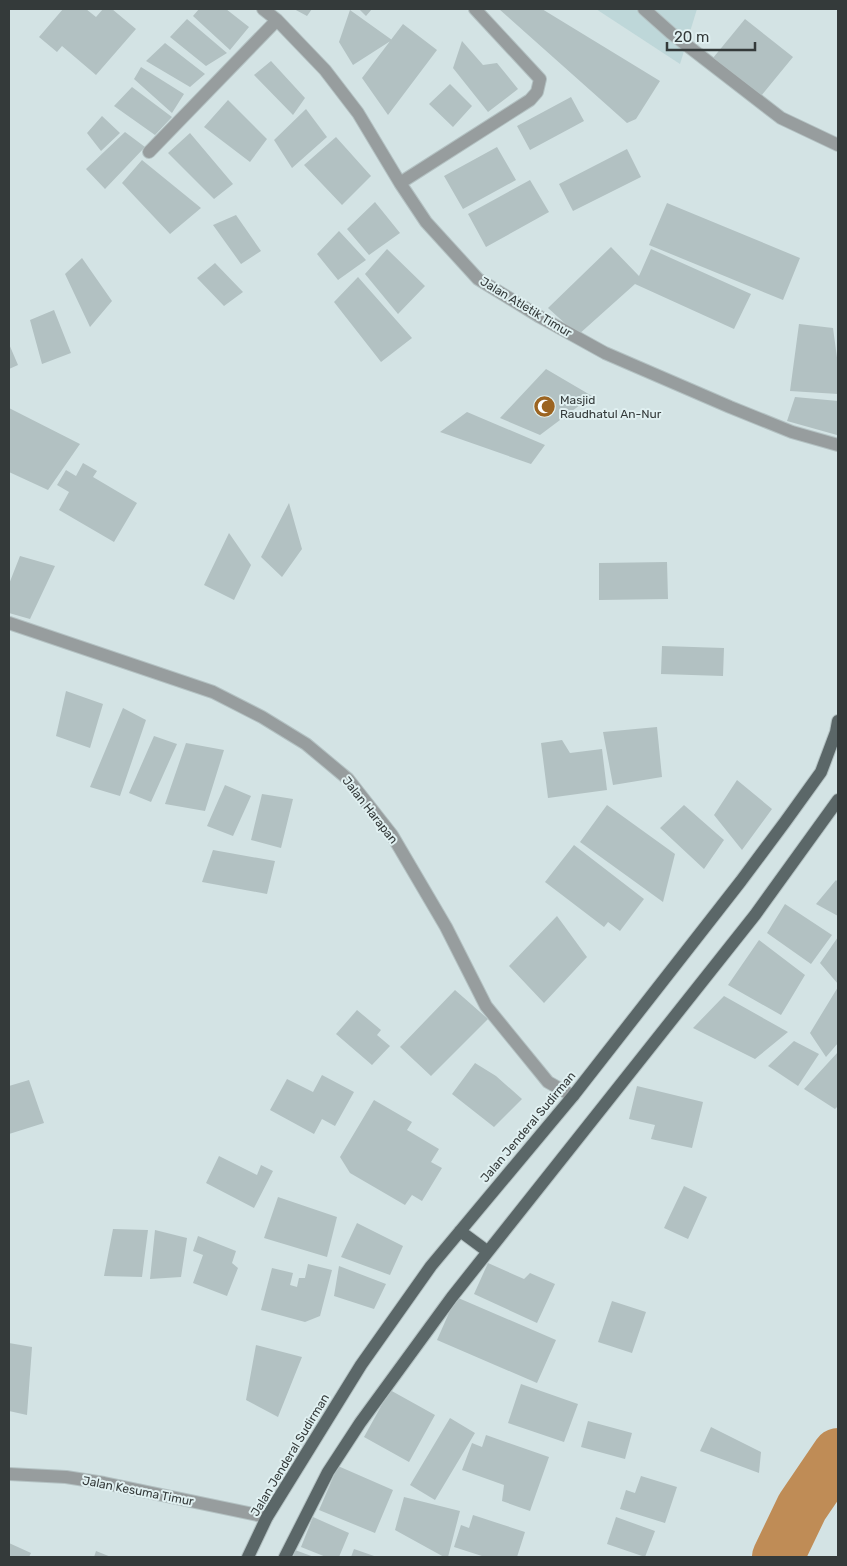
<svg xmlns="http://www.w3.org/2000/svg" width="847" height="1566" font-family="Rubik,sans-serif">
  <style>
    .built { fill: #bed7d9 }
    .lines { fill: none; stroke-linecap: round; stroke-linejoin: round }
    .river { stroke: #bf8c56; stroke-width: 52 }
    .building { fill: #b2c1c2 }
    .minor-casing { stroke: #b3c1c2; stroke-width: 14 }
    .major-casing { stroke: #b3c1c2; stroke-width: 14 }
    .minor { stroke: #979d9e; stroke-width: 12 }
    .major { stroke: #5b6768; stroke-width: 12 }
    .labels { text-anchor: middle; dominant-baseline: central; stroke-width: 4; stroke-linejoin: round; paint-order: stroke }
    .street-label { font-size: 12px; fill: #343a3a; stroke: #e0f0f1 }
    .poi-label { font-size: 12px; fill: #343a3a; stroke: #e0f0f1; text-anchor: start }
  </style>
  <rect width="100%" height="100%" fill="#d3e3e4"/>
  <path class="built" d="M596,9H697L680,64Z"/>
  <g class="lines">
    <path class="river" d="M778,1557L802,1507L838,1454"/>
  </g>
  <path class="building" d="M63,9H86L96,17L103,9H112L136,29L96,75L62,46L57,52L39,37Z
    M199,9H226L249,27L230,50L193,16Z
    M294,9H312L307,16Z
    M359,9H372L366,16Z
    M499,9H542L660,81L636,119L627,123Z
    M350,10L392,40L353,65L339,42Z
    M187,19L227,53L206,66L170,37Z
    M745,19L793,57L761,96L713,58Z
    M403,24L437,50L388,115L362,78Z
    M462,41L483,65L497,63L518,89L488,112L453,68Z
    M165,43L205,74L190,87L146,61Z
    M271,61L305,98L293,115L254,75Z
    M141,67L184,94L172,113L134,79Z
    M450,84L472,106L453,127L429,104Z
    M132,87L172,117L155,135L114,106Z
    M571,97L584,121L530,150L517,126Z
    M228,100L267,139L250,162L204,127Z
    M306,109L327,137L292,168L274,140Z
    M102,116L120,133L101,151L87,133Z
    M125,132L145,147L105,189L86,169Z
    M190,133L233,184L214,199L168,153Z
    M336,137L371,176L342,205L304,165Z
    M497,147L516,180L463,209L444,176Z
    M627,149L641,177L573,211L559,184Z
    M142,160L201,208L170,234L122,183Z
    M530,180L549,212L486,247L468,214Z
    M375,202L400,233L369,255L347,229Z
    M667,203L800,258L783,300L649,245Z
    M236,215L261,251L241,264L213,225Z
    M339,231L366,260L338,280L317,254Z
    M611,247L639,276L651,249L751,294L734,329L635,284L578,335L548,308Z
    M387,249L425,286L398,314L365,274Z
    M82,258L112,301L90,327L65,274Z
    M215,263L243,292L224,306L197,278Z
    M358,277L412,338L381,362L334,302Z
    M54,310L71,353L42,364L30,320Z
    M799,324L833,328L838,365V394L790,391Z
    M9,344L18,365L9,369Z
    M546,369L592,396L540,435L500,418Z
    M795,397L838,401L837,435L787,421Z
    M9,408L80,444L48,490L9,472Z
    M467,412L545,445L531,464L440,432Z
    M83,463L97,471L93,477L137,503L114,542L59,510L69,492L57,485L66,470L76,476Z
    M289,503L302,549L282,577L261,557Z
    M229,533L251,565L234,600L204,585Z
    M20,556L55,566L30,619L9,613V584Z
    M667,562L668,599L599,600V563Z
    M662,646L724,648L723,676L661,674Z
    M66,691L103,704L90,748L56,736Z
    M123,708L146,720L120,796L90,787Z
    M657,727L662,777L613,785L603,732Z
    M154,736L177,744L151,802L129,793Z
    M562,740L570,753L602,749L607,790L548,798L541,743Z
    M186,743L224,750L205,811L165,804Z
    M737,780L772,809L742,850L714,815Z
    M225,785L251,796L233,836L207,826Z
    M262,794L293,799L281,848L251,840Z
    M607,805L675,854L663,902L580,842Z
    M684,805L724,840L704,869L660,828Z
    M574,845L644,899L620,931L608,922L604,927L545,882Z
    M213,850L275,861L267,894L202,882Z
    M836,880L838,882V916L816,904Z
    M785,904L832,935L811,964L767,933Z
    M557,916L587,957L544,1003L509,966Z
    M838,937V984L820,963Z
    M759,940L805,975L781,1015L728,985Z
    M838,987V1043L826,1057L810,1033Z
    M455,990L488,1019L431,1076L400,1047Z
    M724,996L788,1032L755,1059L693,1028Z
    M357,1010L381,1030L377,1035L390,1046L372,1065L336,1034Z
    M794,1041L819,1054L798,1086L768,1066Z
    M838,1052V1106L835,1109L804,1089Z
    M475,1063L496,1076L522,1099L494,1127L452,1094Z
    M322,1075L354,1092L335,1126L322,1119L314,1134L270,1110L287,1079L313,1092Z
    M29,1080L44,1123L9,1134V1086Z
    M637,1086L703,1102L692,1148L651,1139L655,1125L629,1119Z
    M374,1100L412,1122L407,1130L439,1149L431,1162L442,1168L422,1201L412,1195L405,1205L350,1173L340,1157Z
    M219,1156L257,1175L261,1165L273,1171L254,1208L206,1183Z
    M684,1186L707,1197L688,1239L664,1228Z
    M278,1197L337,1217L327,1257L264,1238Z
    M357,1223L403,1246L390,1275L341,1257Z
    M113,1229L148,1230L142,1277L104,1276Z
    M155,1230L187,1238L181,1277L150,1279Z
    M198,1236L236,1251L232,1263L238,1268L227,1296L193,1283L203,1255L193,1251Z
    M488,1263L524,1279L530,1273L555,1284L537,1323L474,1294Z
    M308,1264L332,1270L320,1316L305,1322L261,1310L272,1268L293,1273L290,1285L297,1287L299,1278H305Z
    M339,1266L386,1284L374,1309L334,1296Z
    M456,1297L556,1340L537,1383L437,1340Z
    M612,1301L646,1312L632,1353L598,1342Z
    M9,1343L32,1347L27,1415L9,1411Z
    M256,1345L302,1357L278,1417L246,1400Z
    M521,1384L578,1404L564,1442L508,1423Z
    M390,1390L435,1415L409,1462L364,1437Z
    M450,1418L475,1433L435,1500L410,1485Z
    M588,1421L632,1433L625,1459L581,1447Z
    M711,1427L761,1452L759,1473L700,1451Z
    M486,1435L549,1457L530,1511L502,1501L504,1485L462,1470L472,1443L482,1447Z
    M338,1466L393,1490L375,1533L319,1510Z
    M641,1476L677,1487L665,1523L620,1509L626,1490L635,1493Z
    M404,1497L460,1511L448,1557H444L395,1530Z
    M473,1515L525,1532L517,1557H485L454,1547L461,1525L469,1528Z
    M313,1517L349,1533L339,1557H326L301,1547Z
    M616,1517L655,1531L645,1557L607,1544Z
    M9,1543L31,1553L29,1557H9Z
    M354,1549L377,1557H351Z
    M295,1550L314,1557H293Z
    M96,1551L111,1557H94Z"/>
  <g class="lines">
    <defs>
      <path id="minor" d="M263,9L277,20L325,70L358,113L400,183L426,222L478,279L540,317L605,353L730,407L792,432L838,445
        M644,9L671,33L781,118L838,145
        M149,152L277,20
        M400,183L530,100L537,92L540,79L475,9
        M9,623L213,692L262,717L306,744L348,779L392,835L446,927L486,1006L548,1082L573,1096
        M9,1474L66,1477L104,1483L267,1517"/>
      <path id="major" d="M460,1231L487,1251
        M248,1557L267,1517L361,1365L431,1266L573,1096L741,881L785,822L821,772L836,732L838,721
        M285,1557L328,1472L360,1423L452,1297L755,915L838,800"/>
    </defs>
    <use href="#minor" class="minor-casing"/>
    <use href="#major" class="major-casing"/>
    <use href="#minor" class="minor"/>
    <use href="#major" class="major"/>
  </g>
  <defs>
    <symbol id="mosque-disc" viewBox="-11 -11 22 22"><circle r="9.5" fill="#9c6421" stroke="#e0f0f1"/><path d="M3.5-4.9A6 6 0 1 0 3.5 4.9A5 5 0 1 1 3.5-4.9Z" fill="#fff"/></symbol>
  </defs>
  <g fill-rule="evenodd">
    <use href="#mosque-disc" x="532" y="394" width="25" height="25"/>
  </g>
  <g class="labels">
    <g class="street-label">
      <text transform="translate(526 307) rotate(31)">Jalan Atletik Timur</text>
      <text transform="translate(370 810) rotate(52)">Jalan Harapan</text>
      <text transform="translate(528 1127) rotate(-50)">Jalan Jenderal Sudirman</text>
      <text transform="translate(290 1455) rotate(-59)">Jalan Jenderal Sudirman</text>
      <text transform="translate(138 1491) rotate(11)">Jalan Kesuma Timur</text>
    </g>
    <g class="poi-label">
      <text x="560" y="400">Masjid<tspan x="560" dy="14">Raudhatul An-Nur</tspan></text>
    </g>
  </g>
  <rect width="847" height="1566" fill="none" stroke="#343a3a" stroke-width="20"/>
  <path d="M667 42v8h88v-8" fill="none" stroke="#343a3a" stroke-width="2.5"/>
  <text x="674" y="42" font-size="15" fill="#343a3a" stroke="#e0f0f1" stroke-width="4" paint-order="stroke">20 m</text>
</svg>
